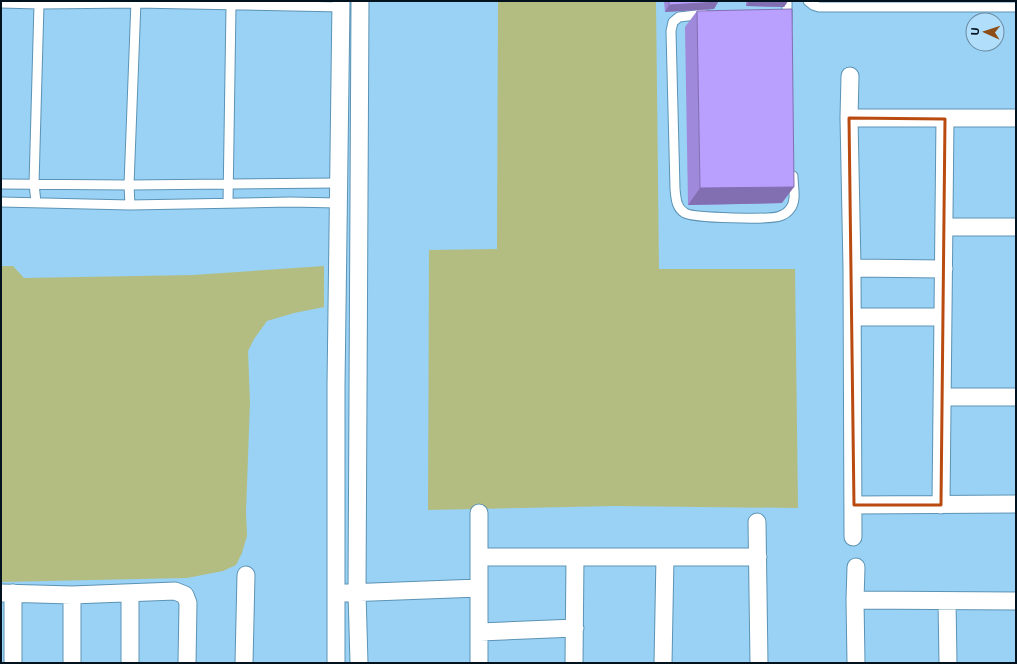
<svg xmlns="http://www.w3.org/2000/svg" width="1017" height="664" font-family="'Open Sans',sans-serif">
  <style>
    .green { fill: #b3bd81 }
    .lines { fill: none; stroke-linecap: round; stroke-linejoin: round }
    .service-casing { stroke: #5c93b4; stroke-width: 11 }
    .minor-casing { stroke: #5c93b4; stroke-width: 19 }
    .service { stroke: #fff; stroke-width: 9 }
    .minor { stroke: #fff; stroke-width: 17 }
    .wall { fill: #9f89da }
    .shaded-wall { fill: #826fb2 }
    .building { fill: #b99ffe; stroke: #826fb2 }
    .marked { fill: none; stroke: #ba4b10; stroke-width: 3; stroke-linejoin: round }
  </style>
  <rect width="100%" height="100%" fill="#99d2f5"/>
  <path class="green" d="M498,1H656L659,269H795L798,508L615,506L428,510L429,250L497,249Z
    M1,266H13L24,278L193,275L324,266V307L294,313L267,321L254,339L248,351L250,402L246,512L247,536L242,553L236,565L223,571L187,578L1,582Z"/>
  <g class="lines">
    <defs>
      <path id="service" d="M787,1V22
        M808,1L813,5L819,7H1016
        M1,3L39,4L136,3L342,7
        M705,14L679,17L673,22L671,31L675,189C676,198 676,208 685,213C693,218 771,220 780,216C783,215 788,212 790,209C797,201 793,187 793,176
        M1,184L129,185L338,183
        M1,202L130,205L290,202L338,203
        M36,202L34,184L39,4
        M228,203L231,6
        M130,205L129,185L136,1"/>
      <path id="minor" d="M850,76L849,118L852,268L853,537
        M849,118H1016
        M944,227H1016
        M852,268L944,269
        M852,317H943
        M942,397H1016
        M854,505L1016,504
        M941,505L945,119
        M479,513V663
        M757,522L759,663
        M479,557H758
        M856,567L855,600L856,663
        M1,593L72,595L175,591L185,595L188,603L187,663
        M13,593V663
        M130,593V663
        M346,593L479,588
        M72,595V663
        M855,600L1016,601
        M947,601L948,663
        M480,632L575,628
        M244,663L246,575
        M336,663V386L341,1
        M359,663L357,593L360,1
        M574,663L575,557
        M663,663L665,557"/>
    </defs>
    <use href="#service" class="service-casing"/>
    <use href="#minor" class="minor-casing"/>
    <use href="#service" class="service"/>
    <use href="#minor" class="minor"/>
  </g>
  <path class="wall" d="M664,1H718V2L714,9L665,12Z
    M746,1H788L784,7L746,6Z
    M697,11L782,203L688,205L685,27Z"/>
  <path class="shaded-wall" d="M749,1H788L784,7L746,6Z
    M718,2L714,9L665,12L669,5Z
    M794,187L782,203L688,205L700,188Z"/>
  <path class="building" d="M669,1H718V2L669,5Z
    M792,9L794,187L700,188L697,11Z"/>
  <path class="marked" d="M849,118L945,119L941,505H854Z"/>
  <rect width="1017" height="664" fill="none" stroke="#00121e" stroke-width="4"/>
  <g transform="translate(985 32) rotate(273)"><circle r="19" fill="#b1defa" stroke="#6a8ca2"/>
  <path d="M0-3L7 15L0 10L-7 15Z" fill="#8d4d16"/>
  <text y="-6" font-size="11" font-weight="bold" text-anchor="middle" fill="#00121e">U</text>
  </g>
</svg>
